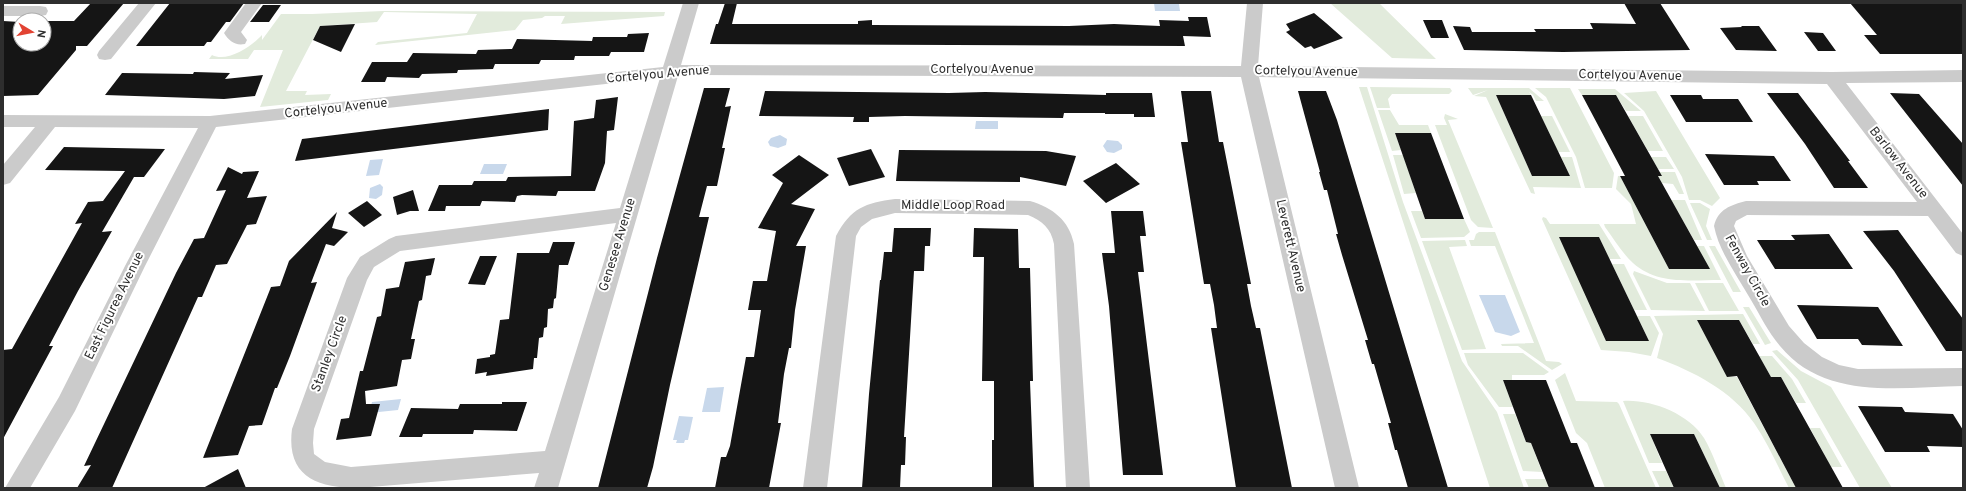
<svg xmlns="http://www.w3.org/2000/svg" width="1966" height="491" font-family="Overpass,sans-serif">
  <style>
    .green { fill: #e2ebdc }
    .water { fill: #c8d8eb }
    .building { fill: #151515 }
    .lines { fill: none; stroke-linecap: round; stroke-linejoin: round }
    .street { fill: #cbcbcb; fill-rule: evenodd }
    .labels { text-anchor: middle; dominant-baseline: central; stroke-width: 4; stroke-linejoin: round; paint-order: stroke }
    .street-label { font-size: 13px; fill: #2e2e2e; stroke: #fff }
  </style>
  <rect width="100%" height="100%" fill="#fff"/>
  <path class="green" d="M1330,3H1379L1436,59L1392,58Z
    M383,11L665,12L664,16L561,24L565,16H545L542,18L523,20L515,30L375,45L378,42L467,33L477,14L384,12L377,22L320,26L286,91H307L305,95L331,94L328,100L260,107L283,50H254L248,59H209L212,55C227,63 252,46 262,35V40L281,14H312Z
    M1359,87H1367L1403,202L1462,361L1497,412L1524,488H1490Z
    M1370,87L1450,88L1452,91L1449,94H1392L1388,99L1390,108H1377Z
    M1468,88H1529L1544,101H1536L1533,95L1529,92L1535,101L1531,95H1496L1532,176H1570L1561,157H1572L1581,188L1533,187L1535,194L1531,193L1486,97L1474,96L1488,90L1473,95Z
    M1535,88H1570L1614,173L1612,188H1585L1576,157L1546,97Z
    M1578,89H1615L1641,111H1626L1616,95H1582Z
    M1656,91L1720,198L1712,206L1700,200H1689L1682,177L1644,111L1624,93Z
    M1378,110H1390L1399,125H1428L1431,133H1395L1401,150L1392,151Z
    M1445,114L1458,119L1448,120L1493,228L1478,227L1471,220L1435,125H1447L1444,118Z
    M1541,116H1552L1570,152H1558Z
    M1628,116H1643L1663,151H1648Z
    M1393,155H1403L1416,193L1404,194Z
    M1651,157H1666L1674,169H1658Z
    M1660,172H1675L1684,194H1679L1673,184L1662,183L1658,176Z
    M1618,176H1620L1669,269L1697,246H1704L1721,280C1691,280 1657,285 1633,263C1622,253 1614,239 1605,227L1604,224H1636L1631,204L1616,189Z
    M1671,200H1685L1702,240H1694Z
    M1690,203H1700L1710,209L1706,226L1712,240H1707Z
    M1411,211H1422L1425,219H1464L1470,232L1464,237L1421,238Z
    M1543,217L1546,218L1550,224H1599L1621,259H1609L1599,237H1559L1649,341L1637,316H1650L1659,333L1651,356L1629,352L1601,350L1542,219Z
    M1479,232H1495L1546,361L1559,362L1562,364L1552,370L1518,346H1502L1501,344L1534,343L1495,246H1471L1469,240H1474L1476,234Z
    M1465,240L1467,246L1449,247L1486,349L1462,350L1422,241Z
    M1709,246H1715L1741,292H1733Z
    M1612,264H1624L1647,310H1634Z
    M1634,271L1667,283H1690L1705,311L1651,310L1633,274Z
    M1695,283H1723L1739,311H1709Z
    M1743,307H1749L1771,343L1765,345Z
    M1743,314L1760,344H1753L1739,320H1697L1727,376L1737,377L1796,488H1789C1778,467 1768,443 1754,423C1732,391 1693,371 1657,358L1663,334L1654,316Z
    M1777,350L1801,371L1831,387L1892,488H1860L1798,380L1772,351Z
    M1464,353H1523L1549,372L1544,375H1512V380H1503L1513,407H1499L1468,365Z
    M1759,356H1772L1792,379L1806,403H1796L1781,377H1771Z
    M1565,373L1576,401L1617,402L1619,404L1656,488H1605L1587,443L1576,433L1555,380Z
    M1623,401C1650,399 1688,413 1704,438C1713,453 1719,472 1726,488H1720L1694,434H1650L1662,463H1649Z
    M1503,414H1515L1526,442L1531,443L1542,472L1523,471Z
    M1810,428H1820L1842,467H1831Z
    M1652,471H1666L1674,488H1660Z
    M1525,479H1545L1549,488H1529Z"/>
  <path class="water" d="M1154,3L1179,4L1180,11H1155Z
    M976,121H998V129H975Z
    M780,135L787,139L786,145L778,148L770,146L768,142L771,138Z
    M1107,140L1118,141L1122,145V149L1114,153L1107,152L1103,146Z
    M383,159L379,175L366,176L370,160Z
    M484,164H507L503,174H480Z
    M380,184L383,187L382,195L376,199L369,198L370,188Z
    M1479,295H1505L1520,332L1511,336L1495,332Z
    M724,387L720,412H702L707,388Z
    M401,399L398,410L369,413L372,402Z
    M679,416L693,417L688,440H685L684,443H676L677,440H673Z"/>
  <path class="building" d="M91,3H124L87,46H76V50L38,95L3,96V21L20,22V44H44V21H74Z
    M170,3H244L230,22H226L211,42H207L204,46H136Z
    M725,3H737L732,24H858V21L872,20V25L1069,26L1114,24L1160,26L1159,20L1189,21L1188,17H1207L1211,37L1183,36L1185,46L710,44L716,24H718Z
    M1624,3H1660L1690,50L1563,52L1464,50L1453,26L1470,27L1472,32H1536L1534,29H1593L1590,23L1636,24Z
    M1850,3H1963V54H1880L1864,35H1877Z
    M263,5H281L269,22H250Z
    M1314,13L1326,23L1343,38L1314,49L1311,46L1305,48L1286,32L1290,30L1286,24Z
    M1423,20H1442L1449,38H1431Z
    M355,24L341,52L313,40L320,26Z
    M1741,26H1759L1777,51L1736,50L1720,28L1742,27Z
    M1804,32L1823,33L1836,51H1818Z
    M649,33L644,52H611L609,56H575L574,60H541L539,64H495L493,69L458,70L457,73L422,74L419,78L387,77L385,82H361L372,62H407L413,53L476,54L478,50L512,49L517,39L592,41L593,37H627L628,34Z
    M194,72L230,73L225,79L263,75L255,96L224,99L105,95L122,73L193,74Z
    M704,88H730L725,107L731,106L722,148H725L717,186H707L699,217H709L670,385L653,467L647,488H598L657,258Z
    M765,91L949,93L985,92L1106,95V93H1152L1155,117H1134V114H1105V113H1064L1063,118L905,116L869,117V122H853L854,117L759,116Z
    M1181,91H1211L1219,142H1223L1251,284H1247L1251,306L1256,328H1260L1292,488H1236L1211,328H1217L1214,305L1210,284H1204L1186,173L1181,142H1188Z
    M1298,91H1326L1337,120L1448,488H1408L1397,450H1395L1388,423H1391L1374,364H1372L1365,340H1368L1342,255L1336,234H1338L1327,190H1324L1319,172H1320Z
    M1767,93H1798L1850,161H1848L1868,188H1834L1805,144Z
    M1890,93L1919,94L1963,144V186Z
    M1496,95H1531L1570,176H1532Z
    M1582,95H1616L1662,176H1658L1710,269H1669L1620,176H1625Z
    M1670,95H1701L1703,99H1738L1753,122H1686Z
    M618,97L614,130L607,131L605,163L595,191H558L556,196L522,195L517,196L515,202L482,201L480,206H446L445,211H428L439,185H472L474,181H506L508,177L571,176L574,121L594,118L596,100Z
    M549,109L548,130L295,161L302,139Z
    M1395,133H1431L1464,219H1425Z
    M64,147L165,149L144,177H134L102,232L112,231L78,291L49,346H53L3,439V350L12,349L82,223L75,224L88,202L103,201L125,171L45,170Z
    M871,149L885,177L849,186L837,158Z
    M899,150L1046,151L1076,156L1066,186L1020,177V182L896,181Z
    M1705,154L1774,156L1791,181H1757L1759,185H1724Z
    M799,155L829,175L791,204L815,209L796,246H806L795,310L791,348H789L784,374L778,423H781L769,488H715L721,457H726L730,446L746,357H754L761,310H748L753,281H767L776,231L758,228L783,183L772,175Z
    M1116,163L1140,184L1106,203L1083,181Z
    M228,167L242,174L243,172L259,171L247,198L267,196L256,224L247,225L227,264L216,265L202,297H198L112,488H77L91,465L84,466L176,273L194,239L204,238L226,190L216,191Z
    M413,190L419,211H410L397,215L393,197Z
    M367,201L382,215L364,227L348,213Z
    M1111,211H1143L1146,236H1140L1144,272H1138L1163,475H1123L1109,306L1102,253H1115Z
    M337,212L332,228L348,232L334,246L326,244L311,283L317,282L290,356L277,388H275L262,425L249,426L238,455L203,458L271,287L280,286L289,261Z
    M894,228H931L930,246H925L924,271H914L904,437H906L905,465H901L900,488H862L869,394L880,280H881L884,252H892Z
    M974,228L1018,229L1019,268H1030L1033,381H1030L1034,488H992V440H994V381H982L984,257H973Z
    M1898,230L1963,319V351H1946L1894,271L1863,231Z
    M1829,234L1853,269H1775L1757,240H1795L1791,235Z
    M1559,237H1599L1649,341H1606Z
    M553,242H575L568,265H559L556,298L554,299L553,308L548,309L547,327L544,328L543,337L539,338L537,358H534L533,369L486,376L487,372L475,374L477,359L490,357V355L495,354L500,320L509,319L517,253H549Z
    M480,256H497L485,285L468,284Z
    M435,258L431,275L426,276L422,300L419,301L411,339H415L411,359L402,360L397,386L365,391L366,404H380L371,436L336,440L341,419L349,418L360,371H363L377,317L381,316L386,289L399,287L405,262Z
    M1797,305L1878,307L1903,346L1862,345L1858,339H1817Z
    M1697,320H1739L1771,377H1781L1843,488H1796L1737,376L1727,377Z
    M1503,380H1546L1571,443H1577L1595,488H1549L1531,443L1526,442Z
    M502,402H527L517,431L474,430L473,434H423L422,437H399L411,408L458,409L460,404H502Z
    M1858,406L1902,407L1905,412L1953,414L1963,430V447L1927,446L1930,452H1885Z
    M1650,434H1694L1720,488H1674Z
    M238,469L246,488H203Z"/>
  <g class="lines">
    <path class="street" d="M139,3H156L111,59L105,60L99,59L97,55L99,51Z
      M246,3H262L241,32L247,40L245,44C235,46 229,41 224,33Z
      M683,3H699L681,65L1241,66L1247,3H1263L1258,66L1832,72L1963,70V82L1846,83L1963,234V256L1956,253L1928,216L1747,215L1736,221L1734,226L1747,256L1789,326L1804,343L1822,357L1839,365L1858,369L1963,368V386C1900,387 1825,401 1780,346C1768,332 1760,315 1751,300C1738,277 1719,252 1714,226C1718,209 1731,205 1746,201L1917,202L1827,84L1259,77L1359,488H1335L1241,77L693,75L678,76L558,488H534L539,473L358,488C316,488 286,476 292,429L347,278L360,257L389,239L396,236L620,208L660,78L216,127L145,266L75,411L30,488H5L59,397L125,266L198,128L55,127L10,183L3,185V165L35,127H3V115L210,116L663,67ZM616,223L545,451L351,467L325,462L314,454L313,443L314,429L367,280L374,267L400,251Z
      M3,6H40L46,7L48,11L46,15L40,16H3Z
      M895,199L1030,201C1053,208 1069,220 1074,244L1090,488H1066L1054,244C1051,228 1042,221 1028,215L895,213L872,219L861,227L856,236L827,488H803L836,236C851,208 865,203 895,199Z"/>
  </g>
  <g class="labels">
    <g class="street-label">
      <text x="982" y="70">Cortelyou Avenue</text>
      <text transform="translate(1306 72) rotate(1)">Cortelyou Avenue</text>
      <text transform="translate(658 75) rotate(-5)">Cortelyou Avenue</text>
      <text transform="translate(1630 76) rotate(1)">Cortelyou Avenue</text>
      <text transform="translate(336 109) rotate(-6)">Cortelyou Avenue</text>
      <text transform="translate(1898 163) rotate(52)">Barlow Avenue</text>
      <text x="953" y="206">Middle Loop Road</text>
      <text transform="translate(618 245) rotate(-73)">Genesee Avenue</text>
      <text transform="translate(1290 246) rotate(77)">Leverett Avenue</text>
      <text transform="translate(1747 271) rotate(61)">Fenway Circle</text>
      <text transform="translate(115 306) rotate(-64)">East Figurea Avenue</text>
      <text transform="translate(330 354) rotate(-70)">Stanley Circle</text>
    </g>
  </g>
  <rect width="1966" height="491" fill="none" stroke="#2e2e2e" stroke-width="8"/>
  <g transform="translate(32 32) rotate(100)"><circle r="19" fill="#ffffff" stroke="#ababab"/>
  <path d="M0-3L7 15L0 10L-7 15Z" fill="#e24333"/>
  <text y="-6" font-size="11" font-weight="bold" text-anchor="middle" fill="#2e2e2e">N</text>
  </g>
</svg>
